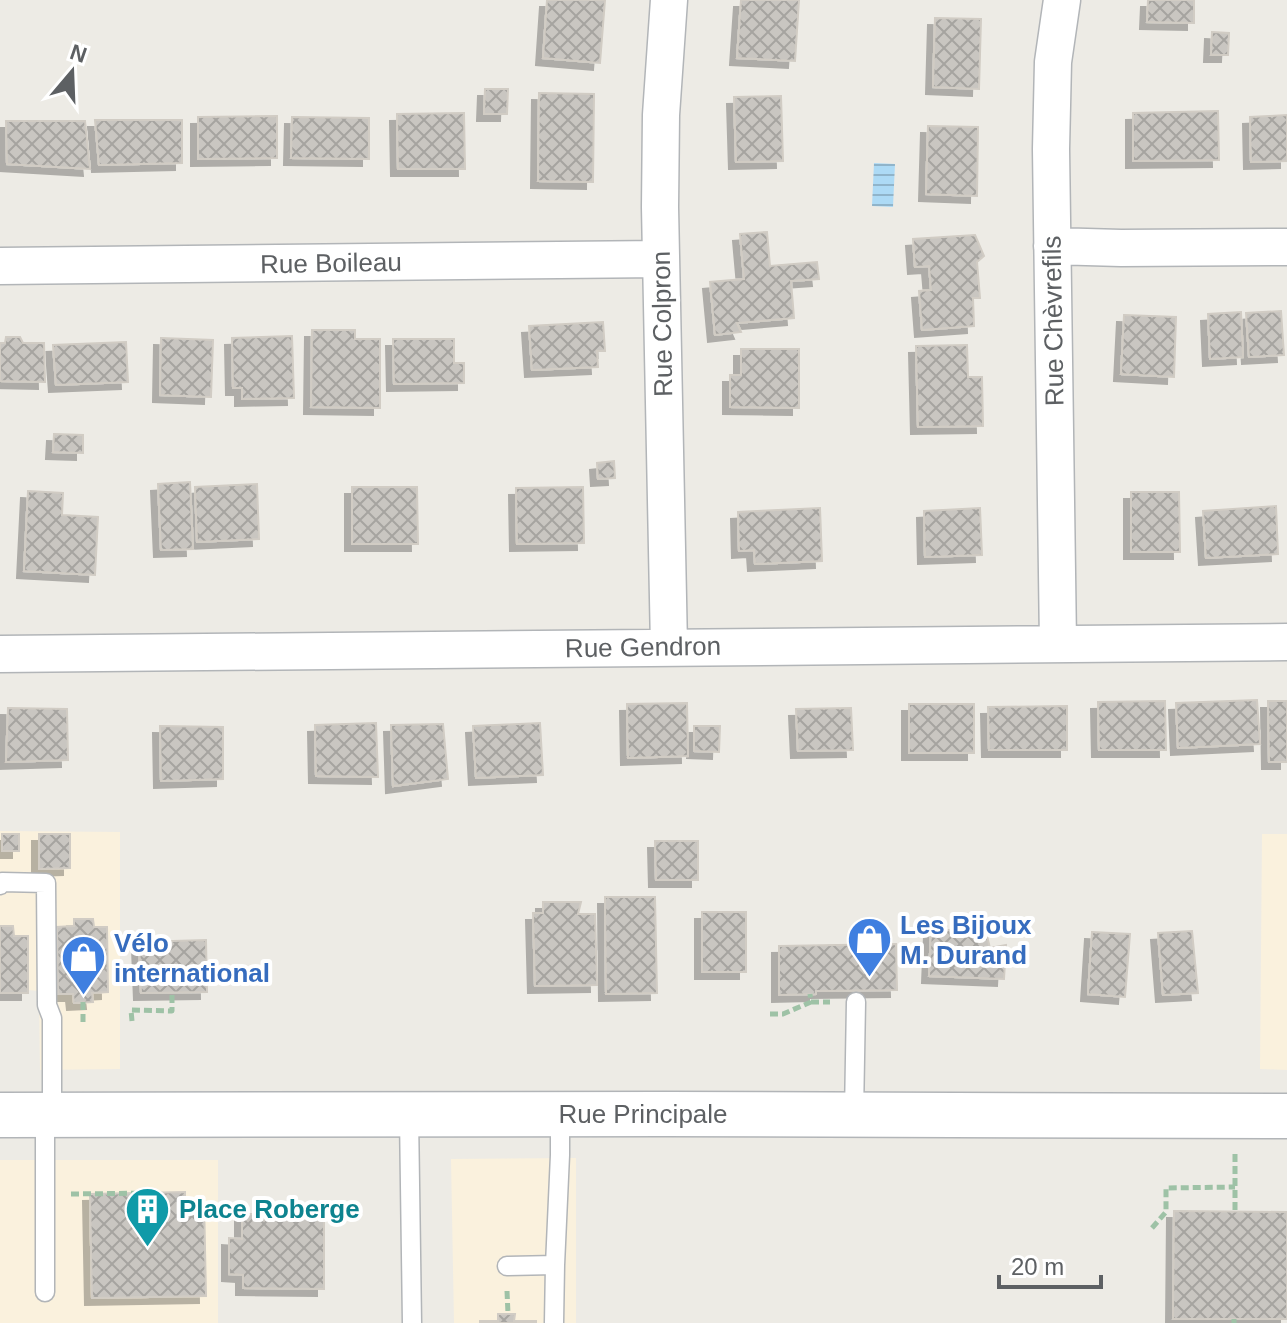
<svg xmlns="http://www.w3.org/2000/svg" width="1287" height="1323" font-family="Arial,sans-serif">
  <style>
    .commercial { fill: #faf1dd }
    .water { fill: url(#water-rules) }
    .building { fill: url(#building-cross-hatch); stroke: #d1ccc4; stroke-width: 2; filter: url(#shadow) }
    .lines { fill: none; stroke-linecap: round; stroke-linejoin: round }
    .service-casing { stroke: #b2b5b8; stroke-width: 21 }
    .minor-casing { stroke: #b2b5b8; stroke-width: 39 }
    .tertiary-casing { stroke: #b2b5b8; stroke-width: 47 }
    .path { stroke: #9ec2a6; stroke-width: 5; stroke-dasharray: 8 4; stroke-linecap: butt }
    .service { stroke: #fff; stroke-width: 18 }
    .minor { stroke: #fff; stroke-width: 36 }
    .tertiary { stroke: #fff; stroke-width: 44 }
    .labels { text-anchor: middle; dominant-baseline: central; stroke-width: 8; stroke-linejoin: round; paint-order: stroke }
    .street-label { font-size: 26px; fill: #5d6063; stroke: #fff }
    .shop-label { font-size: 26px; font-weight: bold; fill: #366cbe; stroke: #fff; text-anchor: start }
    .culture-label { font-size: 26px; font-weight: bold; fill: #0d838f; stroke: #fff; text-anchor: start }
  </style>
  <defs>
    <pattern id="water-rules" width="6" height="5" patternUnits="userSpaceOnUse" patternTransform="scale(2)"><rect width="6" height="5" fill="#addaf5"/><path d="M0 2.5h6" fill="none" stroke="#90b4ca"/></pattern>
    <pattern id="building-cross-hatch" width="8" height="8" patternUnits="userSpaceOnUse" patternTransform="scale(2)"><rect width="8" height="8" fill="#c9c6c1"/><path d="M0 0l8 8M0 8l8-8" fill="none" stroke="#a6a4a0"/></pattern>
    <filter id="shadow"><feDropShadow dx="-7" dy="7" stdDeviation="0" flood-color="#0004"/></filter>
  </defs>
  <rect width="100%" height="100%" fill="#edebe5"/>
  <path class="commercial" d="M0,831L120,832V1069L40,1070L39,991L28,990V936H14L13,926H0Z
    M1262,834H1287V1070L1260,1069Z
    M576,1158V1323H454L451,1159Z
    M0,1160H218V1323H0Z"/>
  <path class="water" d="M874,163L895,164L893,207L872,206Z"/>
  <path class="building" d="M547,0H605L600,63L543,58Z
    M741,0H799L795,61L737,58Z
    M1148,0H1194V23L1147,22Z
    M935,18L981,19L979,89L933,87Z
    M1212,32L1229,33L1228,55H1211Z
    M485,89H508L507,114H484Z
    M539,93L594,94L593,182L538,181Z
    M781,96L783,161L736,162L734,97Z
    M1218,111L1219,160L1133,161V113Z
    M464,113L465,169H398L397,114Z
    M1287,115V161L1251,162L1250,117Z
    M277,116V158L198,159V117Z
    M292,117L369,118V159L291,158Z
    M95,120H182V163L99,165Z
    M6,121H85L90,169L7,164Z
    M928,126L978,127L977,196L926,194Z
    M767,232L770,266L817,262L819,279L791,281L794,318L737,323L741,332L715,335L710,282L744,279L740,234Z
    M975,235L984,256L977,262L980,298H973L974,326L922,330L919,291L931,290L929,266L915,267L913,239Z
    M1281,311L1284,355L1249,357L1246,313Z
    M1241,312L1243,357L1210,359L1208,314Z
    M1124,315L1176,317L1174,377L1121,374Z
    M603,322L605,351H597L598,367L532,370L529,326Z
    M312,330H355V339H380V408L311,407Z
    M292,336L294,398L242,399V388H233L232,338Z
    M6,337H20L23,343H44L45,382L0,381V343H5Z
    M161,338L213,340L211,397L160,395Z
    M393,339H454V363H464V383L394,384Z
    M126,342L128,382L56,385L53,345Z
    M967,345L968,377H982L983,426L918,427L916,346Z
    M741,349H799V408L730,407V375H741Z
    M54,434L83,435V453L53,452Z
    M614,461L615,478L598,479L597,463Z
    M190,482L193,549L161,550L158,484Z
    M257,484L259,539L197,542L195,487Z
    M352,487H417L418,544H352Z
    M583,487L584,543L517,544L516,488Z
    M28,491L63,493L62,515L98,517L95,575L24,571Z
    M1131,492H1179L1180,552H1131Z
    M1276,506L1278,554L1206,558L1203,511Z
    M820,508L822,561L755,564L754,550L739,551L738,512Z
    M980,508L982,555L925,557L924,511Z
    M1257,700L1260,744L1178,748L1176,703Z
    M1165,701L1166,750H1099L1098,702Z
    M1268,701H1287V762H1269Z
    M687,703L688,756L628,758L627,704Z
    M909,704H974V753H909Z
    M1067,706V750H989L988,707Z
    M8,708L67,709L68,760L6,762Z
    M851,708L853,750L798,751L796,709Z
    M376,723L378,777L316,776L315,725Z
    M540,723L543,775L476,778L473,726Z
    M443,724L448,779L393,786L391,725Z
    M160,726L223,727V779L161,781Z
    M694,726H720L719,752L694,751Z
    M2,834H19V851H2Z
    M39,834H70V868L39,869Z
    M655,841H698V880H656Z
    M605,897H655L657,993L606,994Z
    M543,902H581L578,914H595L597,985L535,986L533,913H543Z
    M702,912H746V972H702Z
    M74,919H93L94,927H107L108,992L92,993L93,1002L74,1003L73,994H58L57,927L74,926Z
    M0,926H13L14,936H28V993H0Z
    M931,929L986,932L990,948L1006,945L1004,979L929,976Z
    M1192,931L1198,993L1163,995L1158,933Z
    M1092,932L1130,934L1125,997L1088,994Z
    M206,940L207,992L141,993L139,942Z
    M896,944L897,990L816,991V994L779,995V946Z
    M185,1192V1200L204,1199L206,1296L92,1298L90,1194Z
    M1174,1211L1287,1212V1319H1173Z
    M242,1214H324V1289L243,1288V1275L229,1274V1238L242,1239Z
    M498,1314H515L514,1321H536V1323H480V1321H498Z"/>
  <g class="lines">
    <defs>
      <path id="service" d="M0,885L2,882L46,883L47,1005L52,1018V1115
        M854,1114L856,1002
        M409,1115L412,1323
        M507,1266L555,1265L560,1155V1114
        M45,1292V1115
        M554,1323L555,1265"/>
      <path id="minor" d="M1052,246L1121,248L1287,247
        M0,266L661,259
        M1058,643L1051,149L1053,62L1062,0
        M669,647L660,207L661,115L669,0
        M0,654L1287,642"/>
      <path id="tertiary" d="M0,1115L665,1114L1287,1116"/>
    </defs>
    <use href="#service" class="service-casing"/>
    <use href="#minor" class="minor-casing"/>
    <use href="#tertiary" class="tertiary-casing"/>
    <path class="path" d="M83,1002V1025
      M811,1002H830
      M770,1014H783L811,1002L810,994
      M132,1021L131,1010L172,1011V992
      M1235,1154V1211
      M71,1194L158,1193
      M285,1205L286,1214
      M1152,1228L1166,1212V1188L1235,1187
      M507,1291L508,1314
      M1234,1323V1319"/>
    <use href="#service" class="service"/>
    <use href="#minor" class="minor"/>
    <use href="#tertiary" class="tertiary"/>
  </g>
  <defs>
    <symbol id="shop-pin" viewBox="-11 -11 22 30"><path d="M0 17L-7.5 6A9.5 9.5 0 1 1 7.5 6Z" fill="#3f7fe0" stroke="#fff"/><path d="M-5-2.5h2.3a2.7 3.5 0 0 1 5.4 0H5L5.5 6h-11ZM-1.5-2.5h3a1.5 2.3 0 0 0-3 0Z" fill="#fff"/></symbol>
    <symbol id="building-pin" viewBox="-11 -11 22 30"><path d="M0 17L-7.5 6A9.5 9.5 0 1 1 7.5 6Z" fill="#0f9aa8" stroke="#fff"/><path d="M-4-6H4V6H1V3H-1V6H-4ZM-2.5-4.3h1.7v1.8h-1.7ZM.8-4.3h1.7v1.8H.8ZM-2.5-1h1.7V.8h-1.7ZM.8-1h1.7V.8H.8Z" fill="#fff"/></symbol>
  </defs>
  <g fill-rule="evenodd">
    <use href="#shop-pin" x="844" y="914" width="51" height="69"/>
    <use href="#shop-pin" x="58" y="932" width="51" height="69"/>
    <use href="#building-pin" x="122" y="1184" width="51" height="69"/>
  </g>
  <g class="labels">
    <g class="street-label">
      <text transform="translate(331 263) rotate(-1)">Rue Boileau</text>
      <text transform="translate(1053 321) rotate(-91)">Rue Chèvrefils</text>
      <text transform="translate(662 324) rotate(-91)">Rue Colpron</text>
      <text transform="translate(643 647) rotate(-1)">Rue Gendron</text>
      <text x="643" y="1114">Rue Principale</text>
    </g>
    <g class="shop-label">
      <text x="900" y="925">Les Bijoux<tspan x="900" dy="30">M. Durand</tspan></text>
      <text x="114" y="943">Vélo<tspan x="114" dy="30">international</tspan></text>
    </g>
    <g class="culture-label">
      <text x="179" y="1209">Place Roberge</text>
    </g>
  </g>
  <g transform="translate(72 72) rotate(19)" stroke="#ffffff" stroke-width="6" paint-order="stroke">
  <path d="M0-6L14 30L0 20L-14 30Z" fill="#5d6063"/>
  <text y="-12" font-size="22" font-weight="bold" text-anchor="middle" fill="#5d6063">N</text>
  </g>
  <path d="M999 1275v12h102v-12" fill="none" stroke="#5d6063" stroke-width="4"/>
  <text x="1011" y="1275" font-size="24" fill="#5d6063" stroke="#ffffff" stroke-width="6" paint-order="stroke">20 m</text>
</svg>
